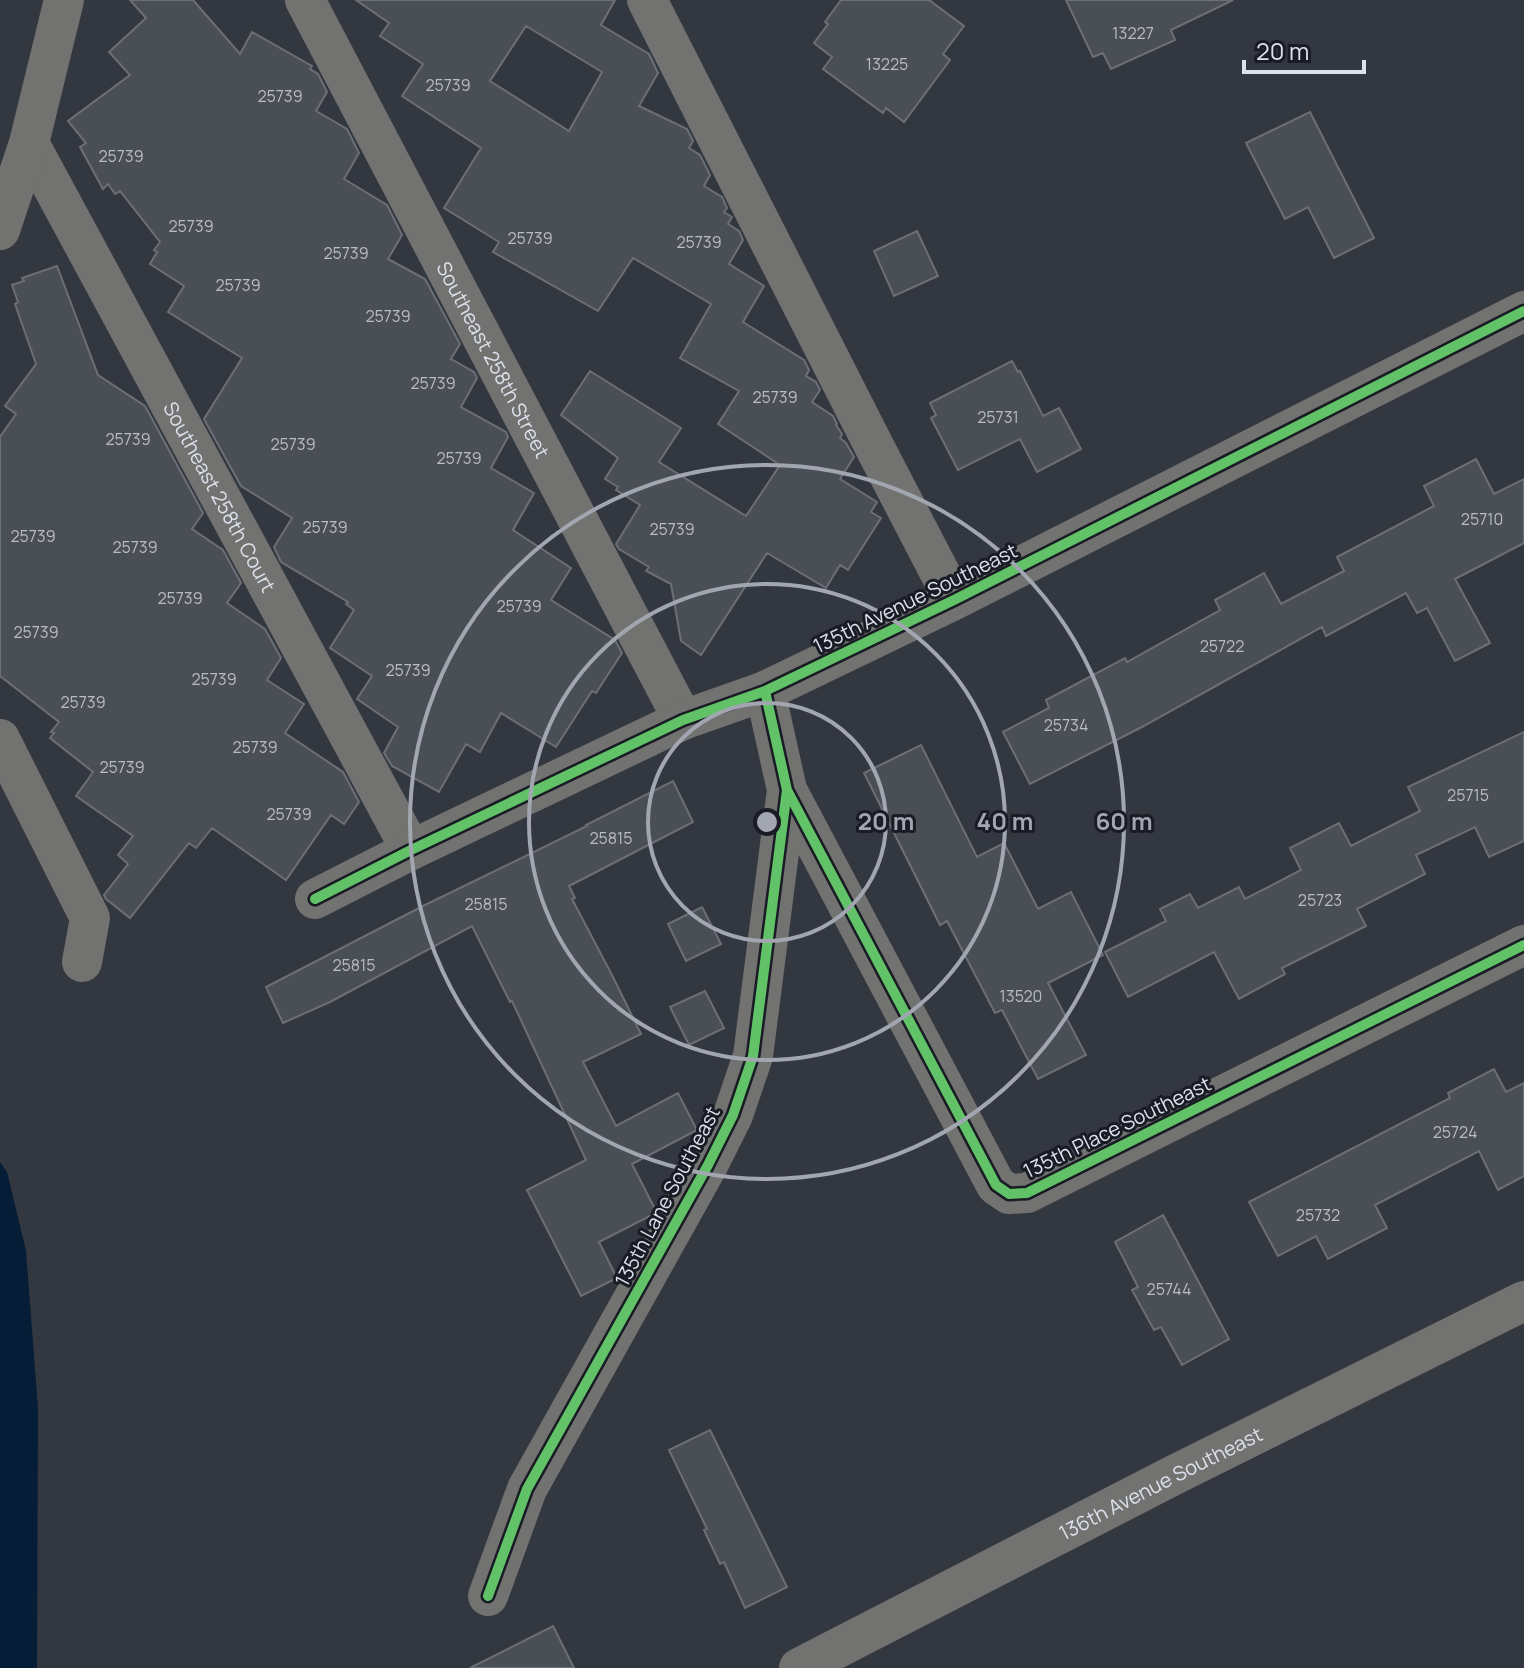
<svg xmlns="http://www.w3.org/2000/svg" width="1524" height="1668" font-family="Manrope,sans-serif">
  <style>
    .water { fill: #051d36 }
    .building { fill: #4a4e55; stroke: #6b6f76; stroke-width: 2; fill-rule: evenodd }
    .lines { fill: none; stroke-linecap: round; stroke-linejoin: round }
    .street { stroke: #727270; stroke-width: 40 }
    .cycleway-casing { stroke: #191c24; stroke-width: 15 }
    .cycleway { stroke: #61c268; stroke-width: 10 }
    .ring { fill: none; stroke: #a1a6b0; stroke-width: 4 }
    .labels { text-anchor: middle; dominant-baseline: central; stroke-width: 6; stroke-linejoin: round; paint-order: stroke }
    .number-label { font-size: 16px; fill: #b8bcc6 }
    .street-label { font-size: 20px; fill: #dce1ec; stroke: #191c24 }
    .centre { fill: #a1a6b0; stroke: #191c24; stroke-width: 4 }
    .ring-label { font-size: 24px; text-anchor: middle; font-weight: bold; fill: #a1a6b0; stroke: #191c24; stroke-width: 6; stroke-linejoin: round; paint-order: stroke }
  </style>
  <rect width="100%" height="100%" fill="#333740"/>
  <path class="water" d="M0,1162L7,1172L26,1251L38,1408L37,1668H0Z"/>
  <path class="building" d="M130,0H193L240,54L252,32L312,66L310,69L318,74L327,92L316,111L347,129L359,153L344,179L387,205L402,235L388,259L425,279L460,344L451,359L474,372L477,378L461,407L506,432L508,437L491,468L534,493L513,530L571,568L551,600L615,640L622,653L596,693L592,691L556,747L501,713L480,752L466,744L439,792L392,766L384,753L398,727L357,699L372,676L330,648L354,610L346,604L348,602L281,562L274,547L292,518L241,486L204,419L242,358L168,312L184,286L150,264L157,252L154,250L160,242L120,191L115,194L108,184L103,189L80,147L86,143L68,121L130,75L109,52L146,18Z
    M356,0H615L601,25L649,54L658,73L639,106L687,129L693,141L689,148L700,155L710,175L704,186L722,197L727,208L724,212L732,217L728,224L739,231L743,240L729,264L764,286L743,322L804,360L809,370L806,376L816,382L820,390L812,402L833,416L837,424L836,425L842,434L840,438L846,443L854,457L840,479L877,502L871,512L881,518L848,570L840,565L826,588L767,553L701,655L681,641L671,584L646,571L649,567L619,549L616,544L640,505L616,490L618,487L605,479L618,458L561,415L590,371L681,428L659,462L746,516L780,465L718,424L739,391L680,358L711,304L633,258L598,311L493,252L499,242L444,208L481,148L402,96L423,64L380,36L389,23ZM526,26L602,72L569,131L490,81Z
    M841,0H929L964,26L943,54L950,60L904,122L886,108L883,113L823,69L832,57L814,43L828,24L825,22Z
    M1066,0H1233L1171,30L1175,40L1111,69L1103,53L1093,57Z
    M1310,112L1374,238L1334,258L1308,207L1285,219L1246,143Z
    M917,231L938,276L894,296L874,251Z
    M57,266L98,375L145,406L203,513L192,529L223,550L241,583L227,603L265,629L281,658L267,680L304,704L285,733L343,772L359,802L344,824L331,815L286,880L212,828L196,848L189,843L130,918L106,899L104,895L128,864L118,855L133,836L76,796L93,772L50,738L54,733L51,732L59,722L0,676V437L16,414L5,406L36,364L15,304L18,302L12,285L24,281L22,278Z
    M1012,361L1018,372L1020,371L1043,416L1059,408L1081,449L1037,472L1020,439L958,470L931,418L936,415L930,403Z
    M1476,459L1494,494L1524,479V543L1455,579L1490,643L1455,661L1427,608L1417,613L1406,593L1326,636L1322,627L1140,728L1030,784L1003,732L1049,708L1046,700L1125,658L1127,662L1220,610L1215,600L1264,573L1281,604L1344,571L1337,557L1434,506L1424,486Z
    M1524,732V841L1489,857L1475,827L1416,855L1425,874L1357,909L1366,926L1282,968L1285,974L1239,999L1214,952L1128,997L1105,952L1166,921L1160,909L1190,894L1198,908L1239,887L1245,899L1301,870L1290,848L1339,823L1351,846L1420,811L1408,787Z
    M921,745L977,857L1004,843L1038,909L1071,892L1103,955L1048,983L1086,1055L1038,1079L1002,1010L995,1013L947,921L940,925L864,773Z
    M673,781L693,822L569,886L575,898L572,899L612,975L641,1034L583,1062L616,1126L678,1093L697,1130L632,1164L656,1211L654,1214L599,1242L617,1278L581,1296L527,1190L586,1160L512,1001L510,1002L472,926L330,1002L283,1023L266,987L423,906L587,826L586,825Z
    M702,907L721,944L686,961L668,924Z
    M705,991L724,1028L689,1045L670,1007Z
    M1494,1069L1506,1092L1524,1083V1176L1498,1190L1479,1151L1375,1205L1387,1228L1328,1259L1316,1236L1278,1256L1249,1202L1450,1098L1448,1093Z
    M1163,1215L1229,1339L1182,1365L1161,1327L1154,1330L1132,1290L1138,1287L1115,1242Z
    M710,1430L787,1587L745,1608L724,1562L720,1564L704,1530L707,1529L669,1450Z
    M553,1626L574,1668H470Z"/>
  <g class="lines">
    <g class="street">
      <path id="s1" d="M305,0L683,720"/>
      <path d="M647,0L874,446L954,600"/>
      <path id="s2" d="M29,143L411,850"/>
      <path d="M0,230L29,143L64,0"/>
      <path d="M0,739L90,918L82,962"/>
      <path d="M787,790L996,1185L1009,1194L1027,1193L1524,945"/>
      <path d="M315,899L411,850L683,720L765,691L954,600L1524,311"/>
      <path d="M488,1596L527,1489L708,1165L733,1115L753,1056L787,790L765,691"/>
      <path id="s3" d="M799,1668L1176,1474L1524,1301"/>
    </g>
    <defs>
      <path id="cycleway" d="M787,790L996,1185L1009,1194L1027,1193L1524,945
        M315,899L411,850L683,720L765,691L954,600L1524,311
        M488,1596L527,1489L708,1165L733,1115L753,1056L787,790L765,691"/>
    </defs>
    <use href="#cycleway" class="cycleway-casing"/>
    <use href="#cycleway" class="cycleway"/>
  </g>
  <g class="ring">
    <circle cx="767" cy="822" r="119"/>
    <circle cx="767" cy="822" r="238"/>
    <circle cx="767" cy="822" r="357"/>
  </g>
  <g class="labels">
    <g class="number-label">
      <text x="1133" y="33">13227</text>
      <text x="887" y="64">13225</text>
      <text x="448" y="85">25739</text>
      <text x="280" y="96">25739</text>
      <text x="121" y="156">25739</text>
      <text x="191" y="226">25739</text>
      <text x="530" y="238">25739</text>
      <text x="699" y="242">25739</text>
      <text x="346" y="253">25739</text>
      <text x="238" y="285">25739</text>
      <text x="388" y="316">25739</text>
      <text x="433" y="383">25739</text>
      <text x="775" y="397">25739</text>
      <text x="998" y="417">25731</text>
      <text x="128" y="439">25739</text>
      <text x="293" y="444">25739</text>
      <text x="459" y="458">25739</text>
      <text x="1482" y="519">25710</text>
      <text x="325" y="527">25739</text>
      <text x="672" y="529">25739</text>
      <text x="33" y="536">25739</text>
      <text x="135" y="547">25739</text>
      <text x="180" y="598">25739</text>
      <text x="519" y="606">25739</text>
      <text x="36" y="632">25739</text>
      <text x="1222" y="646">25722</text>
      <text x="408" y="670">25739</text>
      <text x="214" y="679">25739</text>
      <text x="83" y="702">25739</text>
      <text x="1066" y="725">25734</text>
      <text x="255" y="747">25739</text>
      <text x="122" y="767">25739</text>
      <text x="1468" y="795">25715</text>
      <text x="289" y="814">25739</text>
      <text x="611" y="838">25815</text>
      <text x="1320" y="900">25723</text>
      <text x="486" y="904">25815</text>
      <text x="354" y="965">25815</text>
      <text x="1021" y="996">13520</text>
      <text x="1455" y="1132">25724</text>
      <text x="1318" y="1215">25732</text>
      <text x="1169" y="1289">25744</text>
    </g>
    <g class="street-label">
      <text stroke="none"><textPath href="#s1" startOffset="406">Southeast 258th Street</textPath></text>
      <text stroke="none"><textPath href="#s2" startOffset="402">Southeast 258th Court</textPath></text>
      <text transform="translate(915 598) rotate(-26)">135th Avenue Southeast</text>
      <text transform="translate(1117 1127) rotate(-26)">135th Place Southeast</text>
      <text transform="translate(667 1196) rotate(-62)">135th Lane Southeast</text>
      <text stroke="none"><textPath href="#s3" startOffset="406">136th Avenue Southeast</textPath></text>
    </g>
  </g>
  <circle cx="767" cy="822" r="12" class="centre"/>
  <g class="ring-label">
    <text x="886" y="830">20 m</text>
    <text x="1005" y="830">40 m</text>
    <text x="1124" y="830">60 m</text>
  </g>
  <path d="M1244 60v12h120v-12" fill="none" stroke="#dce1ec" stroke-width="4"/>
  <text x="1256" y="60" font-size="24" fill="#dce1ec" stroke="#191c24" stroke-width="6" paint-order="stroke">20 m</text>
</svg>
